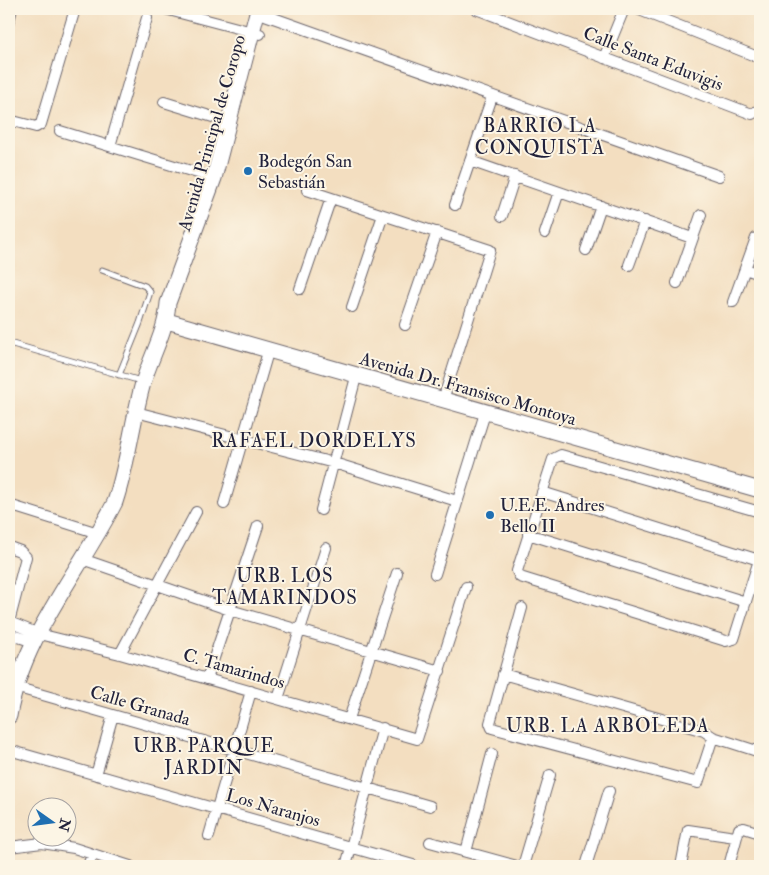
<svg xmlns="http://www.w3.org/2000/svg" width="769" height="875" font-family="'IM FELL Double Pica',serif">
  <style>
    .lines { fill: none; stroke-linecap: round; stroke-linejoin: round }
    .lane-casing { stroke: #6b646a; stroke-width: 7 }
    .street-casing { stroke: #6b646a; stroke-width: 12 }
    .secondary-casing { stroke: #6b646a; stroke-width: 17 }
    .lane { stroke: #fff; stroke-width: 5 }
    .street { stroke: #fff; stroke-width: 10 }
    .secondary { stroke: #fff; stroke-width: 15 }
    .poi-dot { fill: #1f6fb2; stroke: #fcf5e5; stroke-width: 2 }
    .labels { text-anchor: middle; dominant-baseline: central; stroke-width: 4; stroke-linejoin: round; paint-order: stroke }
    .street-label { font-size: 18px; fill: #22223b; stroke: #fcf5e5 }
    .poi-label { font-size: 18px; fill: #22223b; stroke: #fcf5e5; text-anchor: start }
    .neighbourhood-label { font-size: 19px; letter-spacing: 1px; fill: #22223b; stroke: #fcf5e5 }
  </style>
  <rect width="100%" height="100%" fill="#fcf5e5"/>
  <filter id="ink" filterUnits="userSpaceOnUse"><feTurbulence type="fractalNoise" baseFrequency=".02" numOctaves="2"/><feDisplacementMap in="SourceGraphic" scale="10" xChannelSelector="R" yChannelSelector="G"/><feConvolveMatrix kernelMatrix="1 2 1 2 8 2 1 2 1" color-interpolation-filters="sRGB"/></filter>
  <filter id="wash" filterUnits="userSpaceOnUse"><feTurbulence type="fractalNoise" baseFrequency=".0096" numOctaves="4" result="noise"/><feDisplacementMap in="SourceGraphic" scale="20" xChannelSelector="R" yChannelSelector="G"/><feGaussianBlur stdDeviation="1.12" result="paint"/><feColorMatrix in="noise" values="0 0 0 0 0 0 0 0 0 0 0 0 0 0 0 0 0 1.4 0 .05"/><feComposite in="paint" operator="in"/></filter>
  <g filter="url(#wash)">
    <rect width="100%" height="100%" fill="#f3dec0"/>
  </g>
  <g filter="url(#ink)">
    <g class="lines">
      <defs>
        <path id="lane" d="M102,270L145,286L150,292L140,323L119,375
          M9,343L141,381"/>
        <path id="street" d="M165,9L260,34
          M476,9L752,114L760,109
          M637,9L760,58
          M265,15L719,176
          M9,21L12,9
          M604,58L624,9
          M164,102L229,122
          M9,120L36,127L41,124L75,9
          M60,131L214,178
          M110,146L147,18
          M470,161L692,238
          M307,190L490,250L443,400
          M455,205L492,97
          M502,216L515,176
          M545,233L559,192
          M586,250L601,206
          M629,265L645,221
          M745,269L760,274
          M677,283L701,215
          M300,289L331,198
          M733,302L756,238
          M352,307L383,215
          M405,325L437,232
          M136,412L334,463L457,501
          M542,492L759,560
          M224,504L268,352
          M9,505L98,533
          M321,510L356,377
          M760,512L561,455L553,459L517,571L520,577L726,641L734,639L760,557
          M528,534L746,602
          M9,547L20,551L26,557L9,622
          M82,559L230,610L440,671
          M435,574L485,413
          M522,608L490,723L492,728L698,783L713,737
          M9,622L39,634L120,654L417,739L466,587
          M9,634L34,642
          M120,654L196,512
          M503,674L704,731L713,737L760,752
          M207,679L258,526
          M15,687L430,806
          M278,699L326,548
          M349,719L397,573
          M9,750L413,865
          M96,775L113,715
          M209,836L251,691
          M430,842L517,866
          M9,847L42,843L74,848L130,866
          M466,852L492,754
          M88,866L92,854
          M346,866L383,728
          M523,866L550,775
          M586,866L609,791
          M681,866L688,830L735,837
          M729,866L739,829L744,828L760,833"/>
        <path id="secondary" d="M167,321L760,490
          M9,716C22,637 79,573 115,502C128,463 132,422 143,383C151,356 166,332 168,303L214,178L258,9"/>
      </defs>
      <use href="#lane" class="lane-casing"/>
      <use href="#street" class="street-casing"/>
      <use href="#secondary" class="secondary-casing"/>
      <use href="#lane" class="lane"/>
      <use href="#street" class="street"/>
      <use href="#secondary" class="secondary"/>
    </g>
  </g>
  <g class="poi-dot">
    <circle cx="248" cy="171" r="5"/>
    <circle cx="490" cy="515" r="5"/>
  </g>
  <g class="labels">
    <g class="street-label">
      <text transform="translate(653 59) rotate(21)">Calle Santa Eduvigis</text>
      <text transform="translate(212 133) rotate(-74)">Avenida Principal de Coropo</text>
      <text transform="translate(468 389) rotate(16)">Avenida Dr. Fransisco Montoya</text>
      <text transform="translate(234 669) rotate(16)">C. Tamarindos</text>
      <text transform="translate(140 706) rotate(16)">Calle Granada</text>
      <text transform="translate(273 808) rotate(16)">Los Naranjos</text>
    </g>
    <g class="poi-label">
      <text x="258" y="161">Bodegón San<tspan x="258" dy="21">Sebastián</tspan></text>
      <text x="500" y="505">U.E.E. Andres<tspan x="500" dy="21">Bello II</tspan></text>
    </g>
    <g class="neighbourhood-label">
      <text x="540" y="126">BARRIO LA<tspan x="540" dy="22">CONQUISTA</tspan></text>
      <text x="314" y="441">RAFAEL DORDELYS</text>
      <text x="285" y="576">URB. LOS<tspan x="285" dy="22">TAMARINDOS</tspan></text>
      <text x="608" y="726">URB. LA ARBOLEDA</text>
      <text x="204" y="746">URB. PARQUE<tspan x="204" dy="22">JARDIN</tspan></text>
    </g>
  </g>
  <rect width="769" height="875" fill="none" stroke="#fcf5e5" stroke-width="30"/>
  <g transform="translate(52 822) rotate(104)"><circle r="24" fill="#fcf5e5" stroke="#a5a1a1"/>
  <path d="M0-4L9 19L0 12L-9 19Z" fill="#1f6fb2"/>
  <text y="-8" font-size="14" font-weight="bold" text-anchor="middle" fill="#22223b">N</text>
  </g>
</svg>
